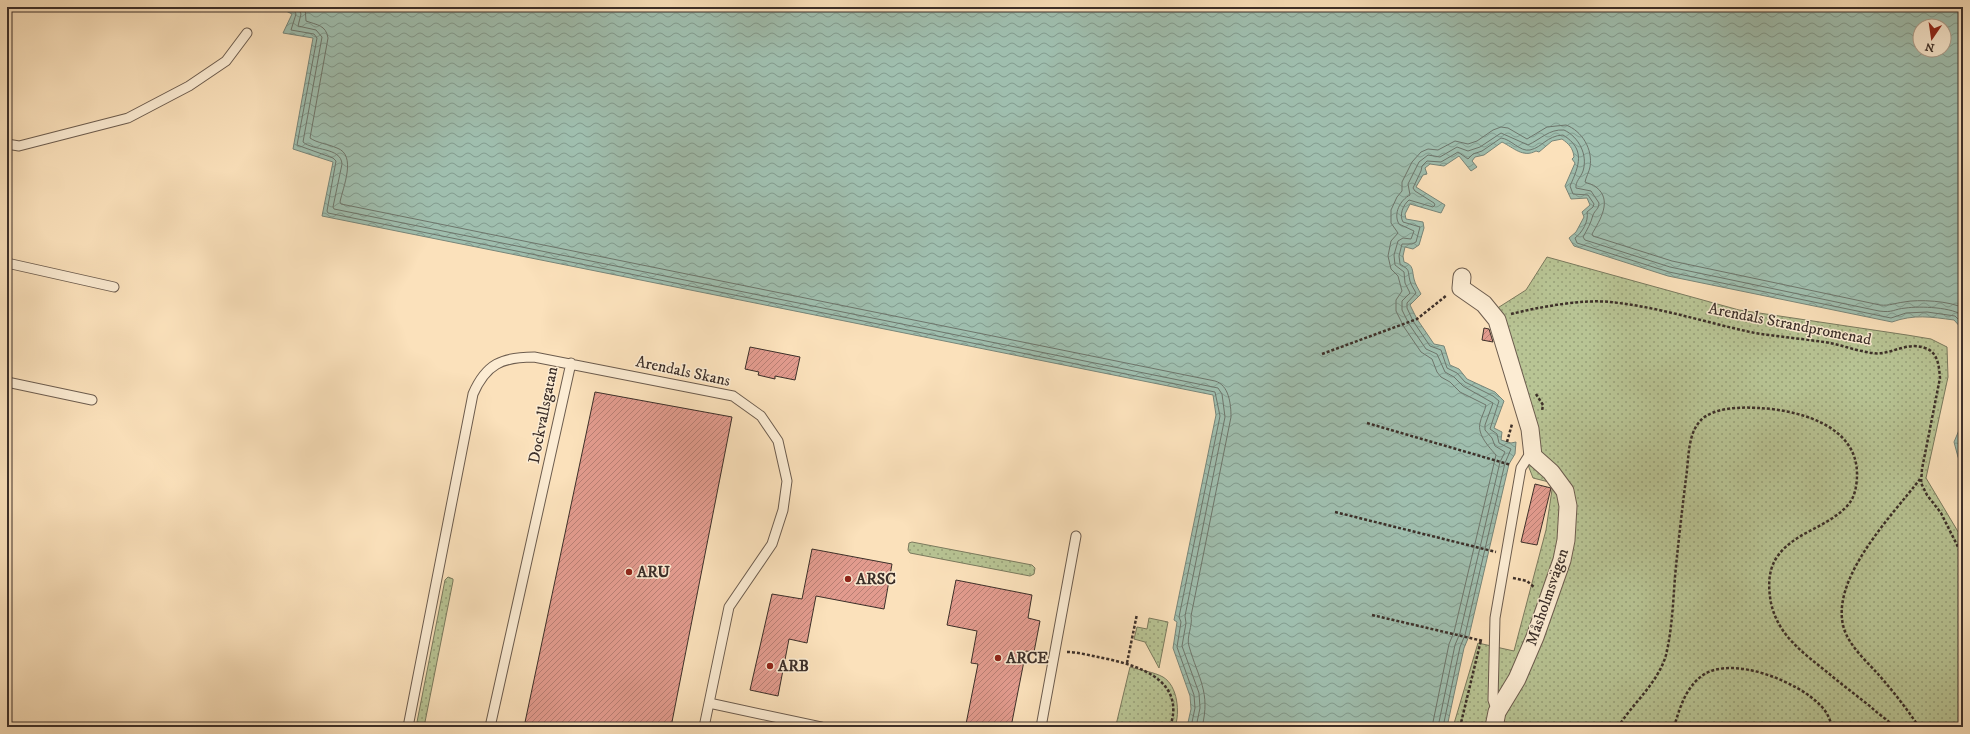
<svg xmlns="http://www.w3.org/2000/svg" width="1970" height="734" font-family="'IM FELL DW Pica',serif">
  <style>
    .grass { fill: url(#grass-dots); stroke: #7a7a5e }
    .water { fill: url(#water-waves); stroke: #778579; fill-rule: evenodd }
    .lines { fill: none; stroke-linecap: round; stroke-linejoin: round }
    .shore { stroke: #6e766c; stroke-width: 1 }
    .building { fill: url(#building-hatch); stroke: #3c2f29 }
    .service-casing { stroke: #6c5c4e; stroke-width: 11 }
    .minor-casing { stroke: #6c5c4e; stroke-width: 19 }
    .path { stroke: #3c2f29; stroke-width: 2.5; stroke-dasharray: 3 2; stroke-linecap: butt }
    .service { stroke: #fcecd3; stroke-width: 9 }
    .minor { stroke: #fcecd3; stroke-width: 17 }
    .poi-dot { fill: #8f2418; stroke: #fcecd3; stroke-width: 1.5 }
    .labels { text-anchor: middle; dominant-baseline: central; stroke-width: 3; stroke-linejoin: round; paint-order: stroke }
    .street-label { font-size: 16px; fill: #3c2f29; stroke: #fcecd3 }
    .poi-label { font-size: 16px; font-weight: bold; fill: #3c2f29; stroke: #fcecd3; text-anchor: start }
  </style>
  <defs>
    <pattern id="grass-dots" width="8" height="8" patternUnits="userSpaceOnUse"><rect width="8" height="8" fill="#b8c494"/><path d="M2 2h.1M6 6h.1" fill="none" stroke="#97a079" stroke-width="1.8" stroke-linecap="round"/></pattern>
    <pattern id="water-waves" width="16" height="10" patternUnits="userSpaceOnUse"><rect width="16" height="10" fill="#9fbeae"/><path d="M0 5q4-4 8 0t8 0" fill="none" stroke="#839b8e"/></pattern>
    <pattern id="building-hatch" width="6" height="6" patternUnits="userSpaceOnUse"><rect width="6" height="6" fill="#e29b8e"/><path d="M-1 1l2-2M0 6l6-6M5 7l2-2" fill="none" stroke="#b87f74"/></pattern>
  </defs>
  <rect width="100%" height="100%" fill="#fbe1bb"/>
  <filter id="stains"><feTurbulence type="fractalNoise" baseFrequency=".005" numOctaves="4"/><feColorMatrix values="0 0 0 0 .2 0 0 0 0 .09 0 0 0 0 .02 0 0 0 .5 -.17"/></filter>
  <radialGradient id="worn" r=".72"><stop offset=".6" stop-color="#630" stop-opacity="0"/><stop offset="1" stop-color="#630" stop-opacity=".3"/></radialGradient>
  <path class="grass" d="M1547,257L1739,310L1907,335L1931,339L1947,347L1948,377L1926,478L1963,540V727H1453L1478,643L1514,651L1546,530L1553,483L1533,478L1528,465L1539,452L1496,309L1526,290Z
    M912,542L1032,565L1035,568L1034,574L1030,576L910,553L908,550L909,543Z
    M448,577L453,579V581L424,727H416L445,580Z
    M1149,618L1168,622L1159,668L1145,642L1134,639L1137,627L1147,629Z
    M1130,667C1140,670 1154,672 1163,677C1178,686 1180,713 1175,727H1125L1116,725Z"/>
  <path class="water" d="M278,7H1963V330L1954,320C1931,317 1914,314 1892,322L1668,276L1574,246L1569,238L1576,232L1584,217L1582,212L1590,205L1587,198L1571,199L1565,186L1575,163L1572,159L1574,157C1573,148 1569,144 1562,139L1552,141L1539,152L1536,151C1523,158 1514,148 1502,142L1484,155L1475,157L1472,161L1477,167L1471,171L1459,156L1444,166L1430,164L1425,168L1427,174L1423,175L1416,187L1445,205L1441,213L1410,204L1405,214L1406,219L1423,222L1424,228L1419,245L1413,249L1405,247L1403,256L1404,262C1414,265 1412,271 1414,279C1415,284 1419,290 1421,294L1410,305L1417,319L1434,344L1444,346L1450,365L1459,369L1467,379L1495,392L1504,401L1494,428L1502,432L1501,440L1511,443L1516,442L1515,454L1509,464L1469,636L1464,648L1447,727H1187L1191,709L1190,696L1173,648L1177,622L1174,620L1216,415L1213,395L322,216L333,162L293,149L313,38L283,33L292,14ZM1920,26H1944V50H1920Z
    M1963,406V466L1958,457L1954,442L1962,423L1961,410Z"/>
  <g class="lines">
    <path class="shore" d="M287,7L294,10L296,14L291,30L314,34L317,38L297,145L333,158L336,161L327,211L328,213L1215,392L1220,416L1179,617L1181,622L1177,647L1194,695L1195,708L1191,727
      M298,7L301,14L298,26L316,30L322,37L303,142C313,151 341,147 342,164L333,207L334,209L1218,388L1222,394L1225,417L1185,616L1186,623L1182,646L1199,693L1200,708L1196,727
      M305,7L306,21C317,25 326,25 328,38L310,138C317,143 328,144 337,148C357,155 343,187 340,202L341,204L1215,381C1229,385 1231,404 1231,417L1191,616C1193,626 1186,637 1189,646C1198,678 1211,692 1202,727
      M1432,727L1449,644L1454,632L1496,455C1490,448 1477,435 1480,423C1481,417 1485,411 1486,405L1460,392L1450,382L1441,377L1437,372L1432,359L1421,352L1404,327L1396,311V300L1402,291L1398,276L1391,269L1388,256L1391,241L1398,233L1391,223V210L1397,197L1402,191V182L1412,162L1421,152L1428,149L1438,150L1455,141L1468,144L1477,141L1493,130L1501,127L1508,128L1527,139L1547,127L1566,125C1582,131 1593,149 1590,167C1589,172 1586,177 1585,182C1588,184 1593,184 1596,187C1613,200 1600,220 1592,234L1593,236L1672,261L1880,305C1890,306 1895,303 1904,302C1918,299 1951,301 1963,308
      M1438,727L1455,645L1460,633L1500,462L1505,452L1495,446L1492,438L1485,430V425L1493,403L1463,386L1454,377L1445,372L1437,354L1426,349L1409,324L1402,310V301L1410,293L1405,283L1404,272L1395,265L1394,255L1398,241L1403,238L1411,239L1414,231L1399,224C1393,214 1400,200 1410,195L1408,184L1419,162L1428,155L1440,157L1457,147L1468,151L1480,147L1501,133L1528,145C1541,139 1549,129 1564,130C1579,137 1588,155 1583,171C1581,177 1575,182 1576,188L1591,191L1599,203C1599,209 1595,210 1593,215C1591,223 1587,230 1583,237L1585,240L1670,267L1879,311C1894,313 1893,309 1906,308C1919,306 1954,307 1963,316
      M1443,727L1460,647L1465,635L1505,463L1511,449L1499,443L1497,434L1490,429L1499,401L1493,396L1465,382L1457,373L1447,368L1441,350L1430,346L1413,321L1407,308V303L1416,293C1414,289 1411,285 1410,281C1407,269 1411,271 1400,264L1399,256L1402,244H1412L1416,242L1420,227L1403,222C1399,215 1403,205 1409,200L1433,207L1435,205L1434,203L1415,191L1413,188L1421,171L1422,166L1427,161L1441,162L1458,152L1468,159L1473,154L1482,151L1501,138C1511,139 1520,152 1530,150C1543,147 1546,136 1563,135C1586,149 1579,166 1570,186L1573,194L1588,195L1594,204L1593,207L1587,212C1589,221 1582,233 1575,238L1577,243L1669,272L1891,318L1906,313L1927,312L1955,316L1963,324"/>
  </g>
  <path class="building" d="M1484,328L1489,329L1493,342L1482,340Z
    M750,347L800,357L795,380L775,376V379L758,375L759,372L745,369Z
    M595,392L732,417L671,727H524Z
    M1535,484L1551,488L1537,545L1521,542Z
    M812,549L892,564L884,609L816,596L807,643L789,639L778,696L750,690L772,594L802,599Z
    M956,580L1032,595L1028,618L1040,621L1034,652L1026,651L1011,727H979L966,724L978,664L971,663L977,631L947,625Z"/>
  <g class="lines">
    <defs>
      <path id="service" d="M7,144L19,146L128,118L189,86L226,61L247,33
        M7,263L114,287
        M7,382L92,400
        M709,703L821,727
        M1497,712L1493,700L1495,618L1521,468L1531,452
        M408,727L473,394C486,364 502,357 534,357L733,396L761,416L778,441L787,481L783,510L772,544L729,607L704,727
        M490,727L571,363
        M1041,727L1076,536"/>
      <path id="minor" d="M1462,277L1461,288L1484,304L1497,320L1530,429L1533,456L1551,472L1565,491L1568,506L1566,540L1562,560L1535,637L1517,679L1497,712L1494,727"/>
    </defs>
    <use href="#service" class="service-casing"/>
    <use href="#minor" class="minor-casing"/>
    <path class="path" d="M1511,314C1539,307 1583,299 1610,302C1660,307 1707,323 1755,333C1780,337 1806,339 1830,343C1844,346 1858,351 1872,353C1890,356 1906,341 1925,348C1938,352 1939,366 1940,378L1922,469L1921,483L1927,495L1941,513L1963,557
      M1322,354L1417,319L1447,295
      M1536,394L1543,405L1542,411
      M1367,423L1511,465
      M1507,442L1512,424
      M1335,512L1496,552
      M1513,578L1527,581L1535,588
      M1372,615L1483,641
      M1067,652C1077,652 1088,655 1098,657C1134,664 1187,678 1170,727
      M1127,663L1137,614
      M730,727L740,723
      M1460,727L1481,640
      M1618,727C1633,703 1658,683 1666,655C1672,630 1673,603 1675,577C1678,544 1682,511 1686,478C1689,460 1687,434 1701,420C1714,407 1742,407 1759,408C1798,410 1857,425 1857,474C1857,485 1855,498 1847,506C1827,528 1794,532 1777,557C1768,570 1768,587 1771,603C1778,635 1802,652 1827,672C1841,684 1856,695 1871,707C1878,714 1887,719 1894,727
      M1674,727C1680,707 1686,687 1703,675C1733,655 1799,682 1821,706C1827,712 1830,719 1832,727
      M1919,727C1907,709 1893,691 1878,674C1867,662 1853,649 1846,634C1824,584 1892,516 1920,479"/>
    <use href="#service" class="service"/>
    <use href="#minor" class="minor"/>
  </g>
  <g class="poi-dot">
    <circle cx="629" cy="572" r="4"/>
    <circle cx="848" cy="579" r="4"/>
    <circle cx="998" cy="658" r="4"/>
    <circle cx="770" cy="666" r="4"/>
  </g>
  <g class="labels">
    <g class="street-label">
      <text transform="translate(1790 324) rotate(11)">Arendals Strandpromenad</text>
      <text transform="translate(683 371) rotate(12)">Arendals Skans</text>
      <text transform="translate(543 415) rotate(-79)">Dockvallsgatan</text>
      <text transform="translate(1547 597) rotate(-71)">Måsholmsvägen</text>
    </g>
    <g class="poi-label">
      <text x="637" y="572">ARU</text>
      <text x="856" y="579">ARSC</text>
      <text x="1006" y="658">ARCE</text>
      <text x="778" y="666">ARB</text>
    </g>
  </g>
  <rect width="1970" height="734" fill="none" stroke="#fbe1bb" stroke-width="24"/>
  <rect x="8" y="8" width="1954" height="718" fill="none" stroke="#3c2f29" stroke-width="2"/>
  <rect x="12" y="12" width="1946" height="710" fill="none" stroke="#3c2f29"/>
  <g transform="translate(1932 38) rotate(193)"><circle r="19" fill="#fcecd3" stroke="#afa08f"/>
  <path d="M0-3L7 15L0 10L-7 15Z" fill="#8f2418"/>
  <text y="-6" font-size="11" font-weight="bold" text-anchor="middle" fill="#3c2f29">N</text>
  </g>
  <rect width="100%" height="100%" filter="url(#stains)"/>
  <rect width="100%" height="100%" fill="url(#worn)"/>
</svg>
